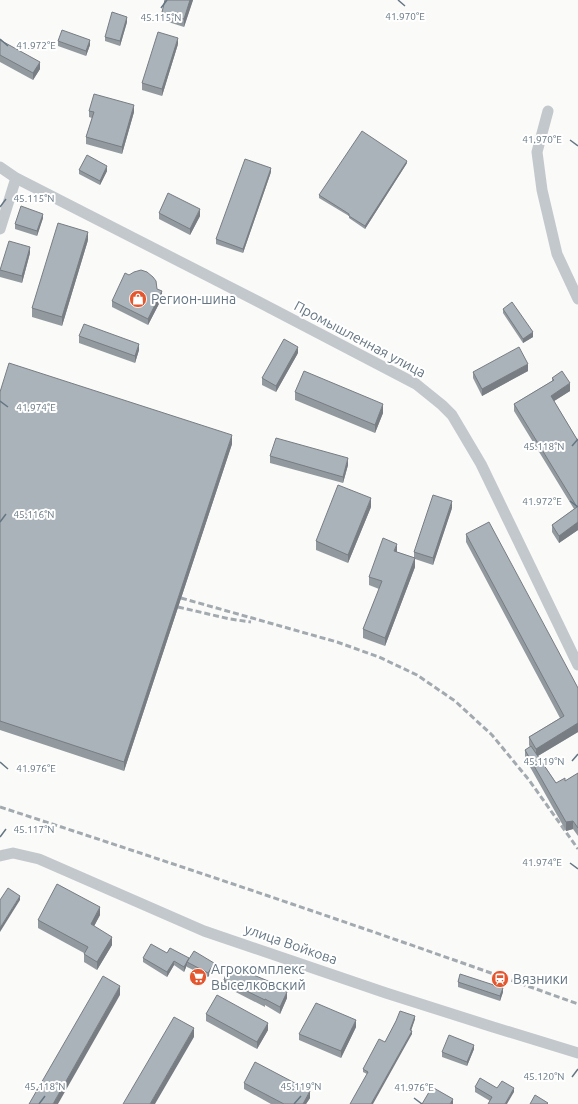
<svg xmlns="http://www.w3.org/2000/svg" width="578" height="1104" font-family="Ubuntu,sans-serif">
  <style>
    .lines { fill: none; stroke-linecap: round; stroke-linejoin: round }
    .minor { stroke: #c3c8cc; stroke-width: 11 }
    .rail { stroke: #a2aab0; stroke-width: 3; stroke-dasharray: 6 3; stroke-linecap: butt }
    .wall { fill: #929a9f }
    .shaded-wall { fill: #777d82 }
    .building { fill: #aab3b9; stroke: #777d82 }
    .ticks { fill: none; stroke: #657683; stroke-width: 1.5 }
    .labels { text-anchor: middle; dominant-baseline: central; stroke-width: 4; stroke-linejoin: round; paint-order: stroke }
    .poi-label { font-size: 14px; fill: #657683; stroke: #fff; text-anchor: start }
    .street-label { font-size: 14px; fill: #657683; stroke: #fff }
    .ticks-label { font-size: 10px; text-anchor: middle; fill: #657683; stroke: #fff; stroke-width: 4; stroke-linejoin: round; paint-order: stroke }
  </style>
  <rect width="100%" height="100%" fill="#fafaf8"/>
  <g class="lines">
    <path class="minor" d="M548,111L537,152L542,190L557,254L578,299
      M0,167L16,178L257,301L416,384L442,405L452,415L481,464L578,665
      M0,229L16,178
      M0,856L13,853L39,859L204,931L386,993L493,1027L578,1053"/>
    <path class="rail" d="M181,598L337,642L379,657L417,675L455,701L492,735L529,780L578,849
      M178,607L230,619L251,622
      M0,807C194,870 386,935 578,1004"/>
  </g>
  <path class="wall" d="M165,0H193L184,27L162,20V12Z
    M127,22L120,46L105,41V37Z
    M0,40L40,69L33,80L0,62Z
    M58,41L90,45L86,56L58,46Z
    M178,44L162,96L142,90V83Z
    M89,111L134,112L122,154L86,144V137L92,118L89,117Z
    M407,163L365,229L349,218V216L319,198V195Z
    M79,170L107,171L100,185L79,174Z
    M271,172L243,253L216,244V239Z
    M159,213L200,216L190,235L159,219Z
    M43,218L37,236L15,229V224Z
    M88,240L62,326L32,317V308Z
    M30,253L22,283L0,277V270Z
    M157,289L162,298L148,325L112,307V301Z
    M503,309L533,337L523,343L503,313Z
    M79,336L139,350L135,363L79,343Z
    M298,353L276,392L262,385V378Z
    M528,371L482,396L473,378V372Z
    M552,378L570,391L554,401L578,441V530L559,543L552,532V525L574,509L514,411V404L552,381Z
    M0,392L232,444L124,771L0,730Z
    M295,392L383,413L375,433L295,400Z
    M270,456L348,465L343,483L270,463Z
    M371,507L348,563L316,550V541Z
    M452,508L433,565L415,559V567L385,646L363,638V629L379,589L369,585V577L397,552L414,558V552Z
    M466,534L578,688V732L538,756L556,783L565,781L578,773V836L573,829L566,831L525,758V750L530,747L529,745V737L560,718L466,542Z
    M100,915L94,926L112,945L97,970L84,962V953L38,928V920Z
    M167,953L189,960L214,968L208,977L187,967V965L184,972L174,965L167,977L143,962V958Z
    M224,980L287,998L280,1014L265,1005V1007L224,986Z
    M458,982L503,992L500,1001L458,987Z
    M206,1014L268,1030L257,1049L206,1021Z
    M415,1019L411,1031L412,1034L367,1074L363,1072V1069L385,1042L396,1021Z
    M356,1027L341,1058L299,1040V1034Z
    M474,1049L467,1066L442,1057V1052Z
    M244,1083L310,1098L306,1104H271L244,1089Z
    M475,1087L497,1088L514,1092L490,1101L475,1092Z"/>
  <path class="shaded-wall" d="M190,0H193L184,27V19Z
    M127,17V22L120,46V41Z
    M178,38V44L162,96V89Z
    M90,40V45L86,56V51Z
    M40,62V69L33,80V73Z
    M134,105V112L122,154V147Z
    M407,161V163L365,229V226Z
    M107,166V171L100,185V181Z
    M271,168V172L243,253V249Z
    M200,209V216L190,235V229Z
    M43,214V218L37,236V231Z
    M88,232V240L62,326V317Z
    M30,247V253L22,283V276Z
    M162,291V298L148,325V319Z
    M533,332V337L523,343V339Z
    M139,344V350L135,363V356Z
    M298,347V353L276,392V386Z
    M528,364V371L482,396V389Z
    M570,383V391L551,403V396Z
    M383,404V413L375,433V425Z
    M232,435V444L124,771V762Z
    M348,458V465L343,483V477Z
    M371,498V507L348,563V555Z
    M452,501V508L433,565V558Z
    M578,522V530L559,543V536Z
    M397,544V553L394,551Z
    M415,558V567L385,646V638Z
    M578,723V732L536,757V749Z
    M573,821V829L566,831V822Z
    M20,896V900L0,932V928Z
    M100,907V915L91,932V924Z
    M112,937V945L97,970V962Z
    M189,958V963L187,962V965L184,972V967Z
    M174,961V965L167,977V972Z
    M214,963V968L208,977V973Z
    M120,986V995L58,1104H53Z
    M503,988V992L500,1001V996Z
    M287,992V998L280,1014V1007Z
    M415,1016V1019L410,1033V1030Z
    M356,1020V1027L341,1058V1051Z
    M268,1023V1030L257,1049V1042Z
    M194,1028V1037L155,1104H150Z
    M412,1031V1034L373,1104H371Z
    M474,1045V1049L467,1066V1062Z
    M514,1088V1092L507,1104H505Z
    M310,1091V1098L306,1104H303Z
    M453,1099V1104H450Z"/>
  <path class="building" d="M165,0H190L184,19L162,12Z
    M112,12L127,17L120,41L105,37Z
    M62,30L90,40L86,51L58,41Z
    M158,32L178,38L162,89L142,83Z
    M0,40L40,62L33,73L0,55Z
    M94,94L134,105L122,147L86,137L94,112L89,111Z
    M362,131L407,161L365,226L349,216V214L319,195Z
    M87,155L107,166L100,181L79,170Z
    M245,159L271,168L243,249L216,239Z
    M168,193L200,209L190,229L159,213Z
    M21,206L43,214L37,231L15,224Z
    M58,223L88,232L62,317L32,308Z
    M9,241L30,247L22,276L0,270Z
    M141,270L147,272L153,277L156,281L157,289L162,291L148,319L112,301L125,273L129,275L134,272Z
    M512,302L533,332L523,339L503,309Z
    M84,324L139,344L135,356L79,336Z
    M284,339L298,347L276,386L262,378Z
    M519,347L528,364L482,389L473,372Z
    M9,363L232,435L124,762L0,721V392Z
    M304,371L383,404L375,425L295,392Z
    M562,371L570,383L551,396L578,441V522L559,536L552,525L577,507L514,404L554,380L552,378Z
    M276,438L348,458L343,477L270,456Z
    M338,485L371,498L348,555L316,541Z
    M433,495L452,501L433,558L414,552Z
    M489,522L578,688V723L536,749L529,737L564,716L466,534Z
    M383,538L397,544L394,551L415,558L385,638L363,629L382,581L369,577Z
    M531,746L556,783L565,778V781L578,773V828L573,821L566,822L525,750Z
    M57,884L100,907L91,924L112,937L97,962L84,954L88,947L38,920Z
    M8,888L20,896L0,928V900Z
    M151,944L167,953L170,948L189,958L184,967L174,961L167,972L143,958Z
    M194,951L214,963L208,973L187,962Z
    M229,965L273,983L272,984L287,992L280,1007L265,999V1000L224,980Z
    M460,974L503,988L500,996L458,982Z
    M103,976L120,986L53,1104H29Z
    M217,995L268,1023L257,1042L206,1014Z
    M316,1003L356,1020L341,1051L299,1034Z
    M400,1011L415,1016L410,1030L412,1031L371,1104H350L368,1072L363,1069L379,1039L385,1042L396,1021Z
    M174,1017L194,1028L150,1104H123Z
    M449,1035L474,1045L467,1062L442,1052Z
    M255,1062L310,1091L303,1104H284L244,1083Z
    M480,1078L497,1088L502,1081L514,1088L505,1104H488L492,1097L475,1087Z
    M432,1087L453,1099L450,1104H422Z
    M535,1095L548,1103L547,1104H530Z"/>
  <path class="ticks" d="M398,0L405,6M161,8L167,0M0,39L8,46M570,140L578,146M0,207L6,199M0,401L8,407M572,446L578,439M570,501L578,507M0,522L6,514M572,761L578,754M0,762L8,769M0,837L6,829M570,863L578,869M572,1077L578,1069M414,1098L422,1104M39,1104L45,1096M294,1104L301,1096"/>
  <defs>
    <symbol id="shop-disc" viewBox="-11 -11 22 22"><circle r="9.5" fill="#e4572e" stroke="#fff"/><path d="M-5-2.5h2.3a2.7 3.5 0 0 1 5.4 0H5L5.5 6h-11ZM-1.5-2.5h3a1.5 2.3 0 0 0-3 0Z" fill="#fff"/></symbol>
    <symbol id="supermarket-disc" viewBox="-11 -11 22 22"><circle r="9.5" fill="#e4572e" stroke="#fff"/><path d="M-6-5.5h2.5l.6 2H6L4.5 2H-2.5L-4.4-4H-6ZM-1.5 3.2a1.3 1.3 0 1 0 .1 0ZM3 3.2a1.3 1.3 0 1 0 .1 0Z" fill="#fff"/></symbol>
    <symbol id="station-disc" viewBox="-11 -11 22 22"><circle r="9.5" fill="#e4572e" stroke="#fff"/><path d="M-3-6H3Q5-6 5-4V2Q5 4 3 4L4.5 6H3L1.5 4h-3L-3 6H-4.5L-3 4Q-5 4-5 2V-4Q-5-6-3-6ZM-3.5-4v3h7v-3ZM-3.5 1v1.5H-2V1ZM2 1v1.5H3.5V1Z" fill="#fff"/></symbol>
  </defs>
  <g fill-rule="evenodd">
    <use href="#shop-disc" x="128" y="289" width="20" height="20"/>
    <use href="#supermarket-disc" x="188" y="967" width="20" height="20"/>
    <use href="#station-disc" x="490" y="969" width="20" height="20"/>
  </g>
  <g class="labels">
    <g class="poi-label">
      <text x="151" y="299">Регион-шина</text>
      <text x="211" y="969">Агрокомплекс<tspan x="211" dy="16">Выселковский</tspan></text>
      <text x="513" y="979">Вязники</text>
    </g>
    <g class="street-label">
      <text transform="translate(360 339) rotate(28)">Промышленная улица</text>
      <text transform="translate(291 944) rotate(19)">улица Войкова</text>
    </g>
  </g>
  <g class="ticks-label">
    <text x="405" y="20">41.970°E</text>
    <text x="161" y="21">45.115°N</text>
    <text x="36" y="49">41.972°E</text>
    <text x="542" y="143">41.970°E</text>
    <text x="34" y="202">45.115°N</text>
    <text x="36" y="411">41.974°E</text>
    <text x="544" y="450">45.118°N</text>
    <text x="542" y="505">41.972°E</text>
    <text x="34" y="518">45.116°N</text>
    <text x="544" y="765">45.119°N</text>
    <text x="36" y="772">41.976°E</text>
    <text x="34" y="833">45.117°N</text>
    <text x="542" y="866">41.974°E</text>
    <text x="544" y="1080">45.120°N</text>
    <text x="45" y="1090">45.118°N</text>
    <text x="301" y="1090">45.119°N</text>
    <text x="414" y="1091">41.976°E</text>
  </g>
</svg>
